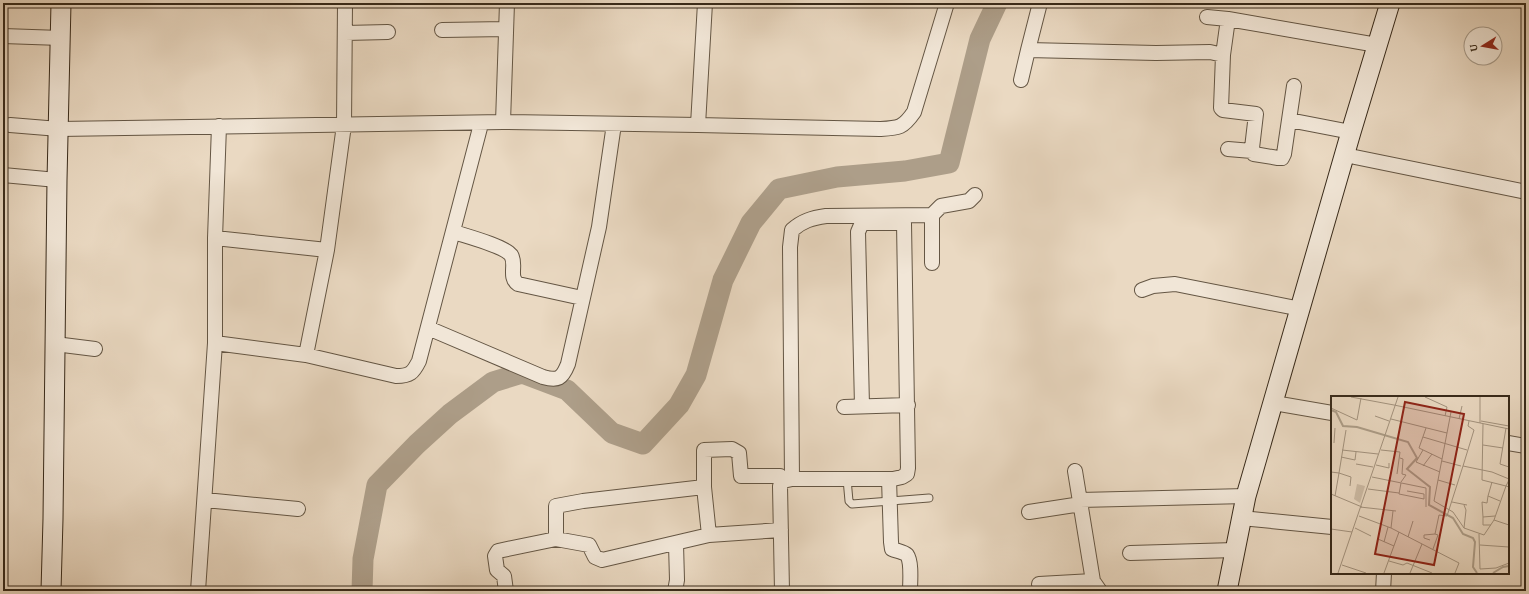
<svg xmlns="http://www.w3.org/2000/svg" width="1529" height="594" font-family="'Gentium Book Plus',serif">
  <style>
    .lines { fill: none; stroke-linecap: round; stroke-linejoin: round }
    .river { stroke: #ad9e89; stroke-width: 21 }
    .lane-casing { stroke: #645644; stroke-width: 9 }
    .street-casing { stroke: #645644; stroke-width: 16 }
    .secondary-casing { stroke: #382a1a; stroke-width: 21 }
    .lane { stroke: #f1e6d7; stroke-width: 7 }
    .street { stroke: #f1e6d7; stroke-width: 14 }
    .secondary { stroke: #f1e6d7; stroke-width: 19 }
    .inset-river { fill: none; stroke: #ad9e89; stroke-width: 2 }
    .inset-road { fill: none; stroke: #a3937f; stroke-width: 1 }
    .view { fill: #8f2418; fill-opacity: 0.15; stroke: #8f2418; stroke-width: 2 }
    .inset-edge { fill: none; stroke: #382a1a; stroke-width: 2 }
  </style>
  <rect width="100%" height="100%" fill="#ead9c2"/>
  <filter id="stains"><feTurbulence type="fractalNoise" baseFrequency=".005" numOctaves="4"/><feColorMatrix values="0 0 0 0 .2 0 0 0 0 .09 0 0 0 0 .02 0 0 0 .5 -.17"/></filter>
  <radialGradient id="worn" r=".72"><stop offset=".6" stop-color="#630" stop-opacity="0"/><stop offset="1" stop-color="#630" stop-opacity=".3"/></radialGradient>
  <g class="lines">
    <path class="river" d="M362,591L363,559L377,485L417,444L450,414L493,382L522,373L567,390L612,433L643,444L679,405L696,375L723,280L751,223L779,189L837,177L905,171L949,163L980,39L997,3"/>
    <defs>
      <path id="lane" d="M847,479L849,501L852,504L929,498"/>
      <path id="street" d="M1040,3L1028,50L1156,53L1210,52L1223,55L1228,19L1377,45
        M1207,17L1228,19
        M442,30L506,29
        M345,33L388,32
        M3,36L61,38
        M1223,55L1221,108L1223,110L1256,114L1252,148L1254,154L1278,158H1282L1284,154L1294,86
        M1021,80L1028,50
        M1289,120L1351,132
        M503,122L507,3
        M10,125L59,129L503,122L698,125L880,129C899,128 903,128 914,112L947,3
        M698,125L705,3
        M1228,149L1252,151
        M1345,155L1526,192
        M3,175L57,180
        M932,215V263
        M454,232C466,236 504,246 511,255C517,264 508,277 518,284L582,298
        M215,238L327,250
        M1142,290L1153,286L1175,284L1301,309
        M428,328L543,377C558,381 562,379 568,364L599,227L614,124
        M215,343L306,355L396,376C410,376 413,373 419,361L481,124
        M55,344L95,349
        M306,355L327,250L344,125L345,3
        M1274,403L1332,413
        M844,407L908,405
        M1508,443L1526,446
        M1075,471L1093,581L1100,591
        M792,479H893L902,477L907,474L908,468L904,223H864L861,225L858,232L862,406
        M889,479L891,542L892,549C897,551 904,552 907,555C912,562 910,583 910,591
        M704,487L709,535L781,530
        M205,500L298,509
        M1080,500L1246,496
        M1029,512L1081,504
        M1241,518L1332,527
        M556,539V506L583,501L704,487V450L732,449L739,453L741,476H780L783,481
        M1130,553L1235,550
        M1039,584L1093,581
        M198,591L215,343V238L219,126
        M506,591L504,576L497,570L495,556L498,551L556,539L589,545L595,557L602,560L709,535
        M675,591L677,580L676,544
        M782,591L780,486L783,481L792,479L790,247L792,230C802,221 812,218 826,216L932,215L941,206L969,201L975,195
        M1383,591L1384,573"/>
      <path id="secondary" d="M51,591L53,519L57,180L61,3
        M1227,591L1246,496L1351,132L1390,3"/>
    </defs>
    <use href="#lane" class="lane-casing"/>
    <use href="#street" class="street-casing"/>
    <use href="#secondary" class="secondary-casing"/>
    <use href="#lane" class="lane"/>
    <use href="#street" class="street"/>
    <use href="#secondary" class="secondary"/>
  </g>
  <g transform="translate(1331 396)">
    <rect width="178" height="178" fill="#ead9c2"/>
    <path d="M26,88L34,90L29,107L23,103Z" fill="#ccbba5"/>
    <path class="inset-river" d="M0,14L5,16L12,30L26,31L77,46L86,62L76,73L99,91L98,109L122,122L132,138L142,142L144,146L142,171L146,177M162,177L172,171L178,170"/>
    <path class="inset-road" d="M20,1L63,9M94,1L116,11L114,20M149,1V27M63,9L178,33M0,12L26,24L30,2M120,16L103,105L122,116L133,132L153,139L163,124L175,90L178,91M44,20L58,25M60,23L116,37M128,23L131,10M138,25L137,30L143,34L132,70L161,76L178,83M150,25L178,30M152,28L151,84L175,90L178,84M95,32L88,52L111,63M175,32L169,68L178,71M92,41L136,54M3,47L4,32M152,49L172,52M11,54L47,58M50,54L69,56L66,78M92,54L85,66L109,76M10,61L24,64L25,56M69,62L72,63L71,78L75,79L70,86M111,65L130,70M25,68L42,71M45,69L58,72V67M92,70L101,58M0,76L8,77L15,34M41,81L95,92V111M107,84L124,89M161,86L157,100L169,105M70,87L68,98L93,103V98L76,95M37,93L68,97M0,98L31,111M4,100L8,77L20,81L19,90M121,106L136,109M133,109L135,114L133,132M29,111L65,115M28,120L60,132L128,167L124,177M152,121L151,106L156,107L157,100M163,124L178,129M160,129H152V121L164,120M24,132L40,140M60,132L62,115M0,133L21,136M148,138L149,173L165,172L178,167M77,141L82,125M47,143L63,150M99,144L93,142V139L104,138M53,146L57,131M149,149L178,151M102,153L107,139L104,138L108,119L116,120L132,70M58,165L72,169L76,167L101,177M11,169L35,177M7,177L67,1M53,177L68,136M79,177L91,148"/>
    <path class="view" d="M74,6L133,18L103,169L44,158Z"/>
    <rect width="178" height="178" class="inset-edge"/>
  </g>
  <rect width="1529" height="594" fill="none" stroke="#ead9c2" stroke-width="16"/>
  <rect x="4" y="4" width="1521" height="586" fill="none" stroke="#382a1a" stroke-width="2"/>
  <rect x="8" y="8" width="1513" height="578" fill="none" stroke="#382a1a"/>
  <g transform="translate(1483 46) rotate(259)"><circle r="19" fill="#f1e6d7" stroke="#a79b8b"/>
  <path d="M0-3L7 15L0 10L-7 15Z" fill="#8f2418"/>
  <text y="-6" font-size="11" font-weight="bold" text-anchor="middle" fill="#382a1a">U</text>
  </g>
  <rect width="100%" height="100%" filter="url(#stains)"/>
  <rect width="100%" height="100%" fill="url(#worn)"/>
</svg>
